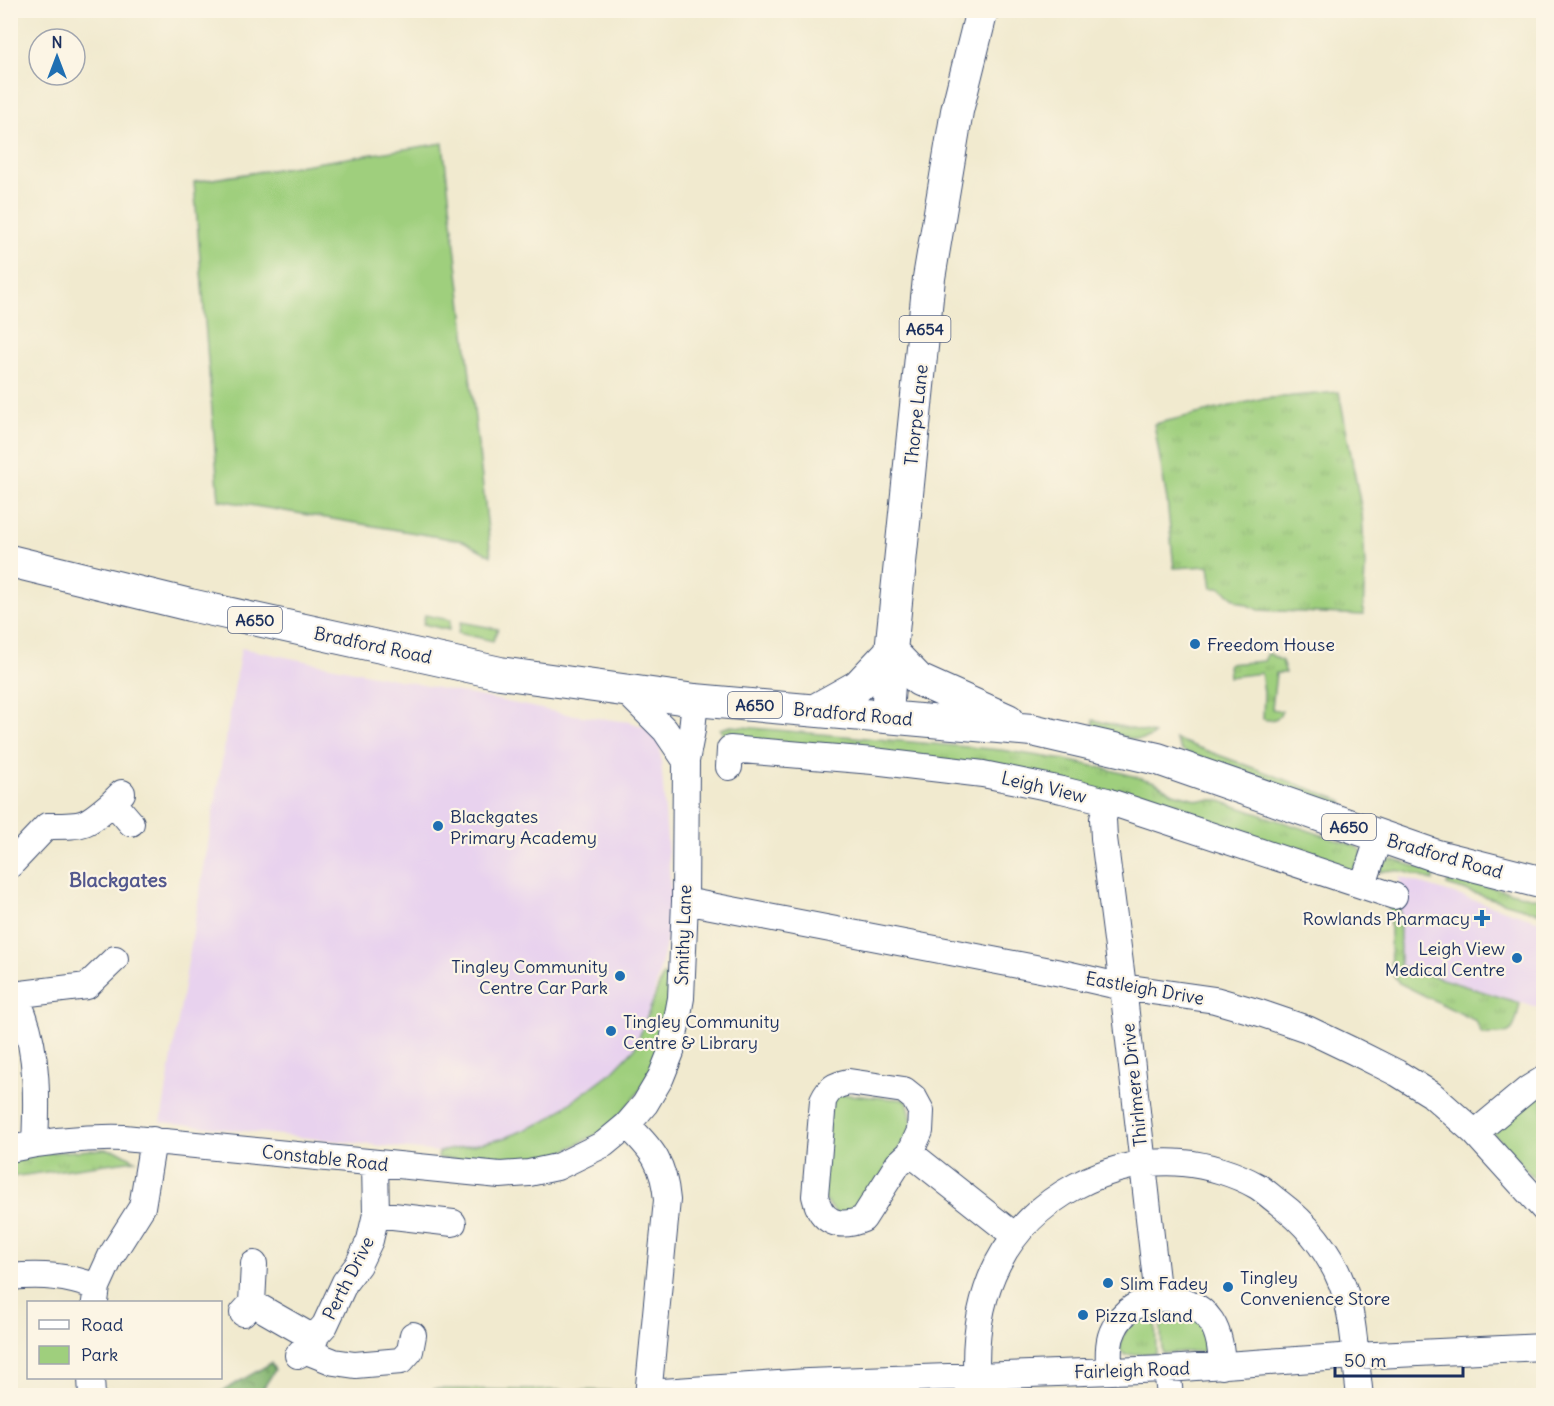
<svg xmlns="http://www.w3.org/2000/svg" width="1554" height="1406" font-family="Delius,sans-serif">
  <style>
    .built { fill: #e8d2ee }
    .grass { fill: url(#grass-tufts); stroke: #5d7f6e; stroke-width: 1.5 }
    .forest { fill: url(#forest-crowns); stroke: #4d7065; stroke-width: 1.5 }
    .park { fill: #9fcf7d; stroke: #5d7f6e; stroke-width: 1.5 }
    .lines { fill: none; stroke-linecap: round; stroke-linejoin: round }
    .minor-casing { stroke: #3b4b6f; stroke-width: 28 }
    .major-casing { stroke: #3b4b6f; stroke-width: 34 }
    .minor { stroke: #fff; stroke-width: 26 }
    .major { stroke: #fff; stroke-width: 32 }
    .poi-dot { fill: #1f6fb2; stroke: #fcf5e5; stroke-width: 2 }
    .labels { text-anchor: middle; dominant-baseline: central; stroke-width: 4.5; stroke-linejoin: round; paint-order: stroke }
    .shield { fill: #fcf5e5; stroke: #5e6a86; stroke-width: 1.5 }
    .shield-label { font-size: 16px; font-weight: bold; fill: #1b2f5e }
    .street-label { font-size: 18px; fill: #1b2f5e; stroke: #fcf5e5 }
    .poi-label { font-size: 18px; fill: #1b2f5e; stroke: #fcf5e5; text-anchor: start }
    .neighbourhood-label { font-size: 20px; font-weight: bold; fill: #53588e; stroke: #fcf5e5 }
  </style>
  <defs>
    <pattern id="grass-tufts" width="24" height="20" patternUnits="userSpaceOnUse" patternTransform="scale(1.5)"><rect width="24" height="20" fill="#9fcf7d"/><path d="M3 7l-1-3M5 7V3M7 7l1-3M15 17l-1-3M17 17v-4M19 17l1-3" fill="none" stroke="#88b26e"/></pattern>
    <pattern id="forest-crowns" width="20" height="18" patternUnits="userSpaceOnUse" patternTransform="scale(1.5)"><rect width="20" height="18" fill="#7fb26c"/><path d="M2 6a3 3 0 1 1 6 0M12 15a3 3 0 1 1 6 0" fill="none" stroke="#67915c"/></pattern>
  </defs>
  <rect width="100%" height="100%" fill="#fcf5e5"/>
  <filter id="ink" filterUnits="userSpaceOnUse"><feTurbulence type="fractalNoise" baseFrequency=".0167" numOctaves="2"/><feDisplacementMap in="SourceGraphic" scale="12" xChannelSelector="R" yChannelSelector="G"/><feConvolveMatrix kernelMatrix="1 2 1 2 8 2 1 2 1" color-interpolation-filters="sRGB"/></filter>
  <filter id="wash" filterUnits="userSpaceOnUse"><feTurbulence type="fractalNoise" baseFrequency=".008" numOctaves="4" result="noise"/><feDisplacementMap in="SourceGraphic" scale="24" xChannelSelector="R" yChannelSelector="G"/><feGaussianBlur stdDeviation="1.35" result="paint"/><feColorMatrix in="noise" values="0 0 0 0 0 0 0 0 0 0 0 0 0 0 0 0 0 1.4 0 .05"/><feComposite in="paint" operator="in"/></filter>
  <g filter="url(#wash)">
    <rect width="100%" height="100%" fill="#f1eacf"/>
    <path class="built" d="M241,648L566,714L630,722L644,727L656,738L660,746L672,906L665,949L652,1003L635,1048L613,1071L546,1121L505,1138L439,1152L161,1122Z
      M1400,877L1543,922V1009L1400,966Z"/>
    <path class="grass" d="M1339,392L1362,512L1365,566L1363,615L1259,610L1238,601L1221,588H1212L1209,566L1174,568L1167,500L1154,424L1260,399Z
      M425,615L450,620L449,630L423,624Z
      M461,622L498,629L493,641L458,633Z
      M1268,653L1282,661L1286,673H1276L1272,709L1282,711C1279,720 1271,721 1263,719L1264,692L1261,673L1229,677L1228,664L1264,661Z
      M1093,720L1154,734C1143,748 1108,731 1094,727Z
      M731,726L1001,750L1065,760L1107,769L1155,782L1173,793L1199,800H1217L1355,846L1362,851L1364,865L1350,873L1162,808L729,743L720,729Z
      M1175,739L1343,801L1342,804L1338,805L1182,751Z
      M1389,860H1395L1436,873L1433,881C1417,876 1398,866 1380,872L1382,866Z
      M1449,877L1543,900V914L1447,885Z
      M1389,904L1400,906V966L1520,1003C1513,1034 1515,1035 1482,1034L1476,1021L1399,983L1393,975L1391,967Z
      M105,1149L119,1151L135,1160L11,1177L10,1160L45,1153Z
      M1155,1307L1156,1353L1125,1355L1120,1350C1125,1322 1133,1321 1155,1307Z"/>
    <path class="forest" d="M271,1363L275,1370L259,1395H216Z"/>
    <path class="park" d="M443,143L491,556L463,541L219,500L194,182Z
      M663,975L670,976L668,1006L660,1050L641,1089L624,1110L601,1132L551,1158L519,1164L438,1158L439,1152L505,1138L546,1121L613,1071L635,1048Z
      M1543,1087V1188L1493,1133Z
      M838,1094L907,1100L913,1126L860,1212L840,1218L821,1195L828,1104Z
      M1160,1306L1198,1318L1212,1345L1208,1351L1162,1353Z
      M434,1389L633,1391V1395H433Z"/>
  </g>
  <g filter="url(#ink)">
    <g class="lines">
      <defs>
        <path id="minor" d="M625,690L665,730L686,761
          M729,767L730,749L873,761L983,774L1062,790L1107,801L1394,896
          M122,793L113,802L131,823
          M1107,801L1103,819L1104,838L1123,987L1158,1298
          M10,865L47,826C85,826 84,827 113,802
          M1363,885L1379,837
          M685,901L1066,974L1123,987L1215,1000L1260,1013L1307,1029L1353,1051L1397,1073L1431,1094L1475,1133L1544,1209
          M10,990C14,998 20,1006 23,1014C38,1055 37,1101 35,1144
          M13,995L87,986L115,959
          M849,1082L904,1090L914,1098L921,1111L920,1131L910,1153L898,1164L863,1219C839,1229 821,1223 815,1196L823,1101C829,1088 835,1085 849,1082Z
          M627,1125C653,1150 664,1164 667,1200L648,1396
          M1475,1133L1528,1089L1544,1079
          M10,1149C48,1141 85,1137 124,1138L500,1175L529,1173L557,1167L604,1144L627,1125L645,1104L661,1077L671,1052L681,998L685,901L686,761L692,730L695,700
          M910,1153L1015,1236
          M376,1214L453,1223
          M10,1277C43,1274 66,1276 97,1287
          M95,1302L97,1287L111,1256L142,1207L153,1140
          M252,1303L315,1339
          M243,1313L252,1303L254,1264
          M304,1350L334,1362L355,1365L401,1361L410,1351L413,1335
          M298,1355L325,1325L345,1282L358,1265L370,1240L376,1214L375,1164
          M1167,1369L1170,1396
          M1109,1371C1109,1357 1107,1342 1114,1329C1131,1292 1188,1287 1211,1321C1220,1335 1221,1350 1222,1366
          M91,1378L92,1396
          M648,1393L808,1382L1167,1369L1355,1356L1544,1347
          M978,1396C973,1350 977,1304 998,1263C1031,1198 1111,1156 1183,1163C1207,1165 1236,1174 1257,1186C1264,1190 1271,1197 1278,1202C1306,1223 1329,1251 1342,1284C1355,1318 1355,1359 1360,1396"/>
        <path id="major" d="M10,561L190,605L500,673L695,700L1032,730L1158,759L1437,856L1544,883
          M891,651L919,680L1008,720
          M815,710L858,686L891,651
          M887,717L891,651L929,278L957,111L982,10"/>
      </defs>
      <use href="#minor" class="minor-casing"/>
      <use href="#major" class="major-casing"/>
      <use href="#minor" class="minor"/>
      <use href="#major" class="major"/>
    </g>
  </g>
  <g class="poi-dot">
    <circle cx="1195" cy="644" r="6"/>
    <circle cx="438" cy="826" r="6"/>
    <path d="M1479 909h6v6h6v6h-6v6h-6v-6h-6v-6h6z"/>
    <circle cx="1517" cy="958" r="6"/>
    <circle cx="620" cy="976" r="6"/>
    <circle cx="611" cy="1031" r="6"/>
    <circle cx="1108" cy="1283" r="6"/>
    <circle cx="1228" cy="1287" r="6"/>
    <circle cx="1083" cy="1315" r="6"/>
  </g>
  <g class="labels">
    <g class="shield">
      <rect x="899.5" y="316" width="51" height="26" rx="4.5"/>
      <rect x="228" y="607" width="54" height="26" rx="4.5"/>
      <rect x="728" y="692" width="54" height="26" rx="4.5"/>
      <rect x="1322" y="814" width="54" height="26" rx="4.5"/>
    </g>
    <g class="shield-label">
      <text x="925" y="329">A654</text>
      <text x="255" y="620">A650</text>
      <text x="755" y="705">A650</text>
      <text x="1349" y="827">A650</text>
    </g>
    <g class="street-label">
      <text transform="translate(916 415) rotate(-84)">Thorpe Lane</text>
      <text transform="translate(373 645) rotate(12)">Bradford Road</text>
      <text transform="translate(853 714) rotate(5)">Bradford Road</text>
      <text transform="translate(1044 787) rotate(13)">Leigh View</text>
      <text transform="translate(1445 856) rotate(16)">Bradford Road</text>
      <text transform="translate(683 935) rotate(-88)">Smithy Lane</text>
      <text transform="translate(1145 988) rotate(10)">Eastleigh Drive</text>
      <text transform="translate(1134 1085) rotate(-96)">Thirlmere Drive</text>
      <text transform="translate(325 1158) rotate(6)">Constable Road</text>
      <text transform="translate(348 1278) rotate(-63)">Perth Drive</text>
      <text transform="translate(1132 1370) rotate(-2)">Fairleigh Road</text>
    </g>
    <g class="poi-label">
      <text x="1207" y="644">Freedom House</text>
      <text x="450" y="816">Blackgates<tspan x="450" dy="21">Primary Academy</tspan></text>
      <text x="1470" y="918" text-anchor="end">Rowlands Pharmacy</text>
      <text x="1505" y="948" text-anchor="end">Leigh View<tspan x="1505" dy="21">Medical Centre</tspan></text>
      <text x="608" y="966" text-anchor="end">Tingley Community<tspan x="608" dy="21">Centre Car Park</tspan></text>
      <text x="623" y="1021">Tingley Community<tspan x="623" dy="21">Centre &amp; Library</tspan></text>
      <text x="1240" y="1277">Tingley<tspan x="1240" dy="21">Convenience Store</tspan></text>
      <text x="1120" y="1283">Slim Fadey</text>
      <text x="1095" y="1315">Pizza Island</text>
    </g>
    <g class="neighbourhood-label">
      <text x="118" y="879">Blackgates</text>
    </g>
  </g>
  <rect width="1554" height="1406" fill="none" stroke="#fcf5e5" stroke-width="36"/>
  <rect x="27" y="1301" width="195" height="78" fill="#fcf5e5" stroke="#a2a6af" stroke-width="1.5"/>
  <rect x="39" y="1320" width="30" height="9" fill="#ffffff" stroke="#a2a6af" stroke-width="1.5"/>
  <text x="81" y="1331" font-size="18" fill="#1b2f5e">Road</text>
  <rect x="39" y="1346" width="30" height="18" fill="#9fcf7d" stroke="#a2a6af" stroke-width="1.5"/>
  <text x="81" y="1361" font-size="18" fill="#1b2f5e">Park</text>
  <g transform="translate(57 57)"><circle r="28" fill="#fcf5e5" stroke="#a2a6af" stroke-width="1.5"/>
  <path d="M0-4.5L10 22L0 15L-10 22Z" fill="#1f6fb2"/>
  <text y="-9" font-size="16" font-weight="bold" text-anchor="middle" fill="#1b2f5e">N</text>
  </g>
  <path d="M1335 1367v9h128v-9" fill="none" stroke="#1b2f5e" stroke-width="3"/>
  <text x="1344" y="1367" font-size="18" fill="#1b2f5e" stroke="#fcf5e5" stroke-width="4.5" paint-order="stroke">50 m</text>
</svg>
